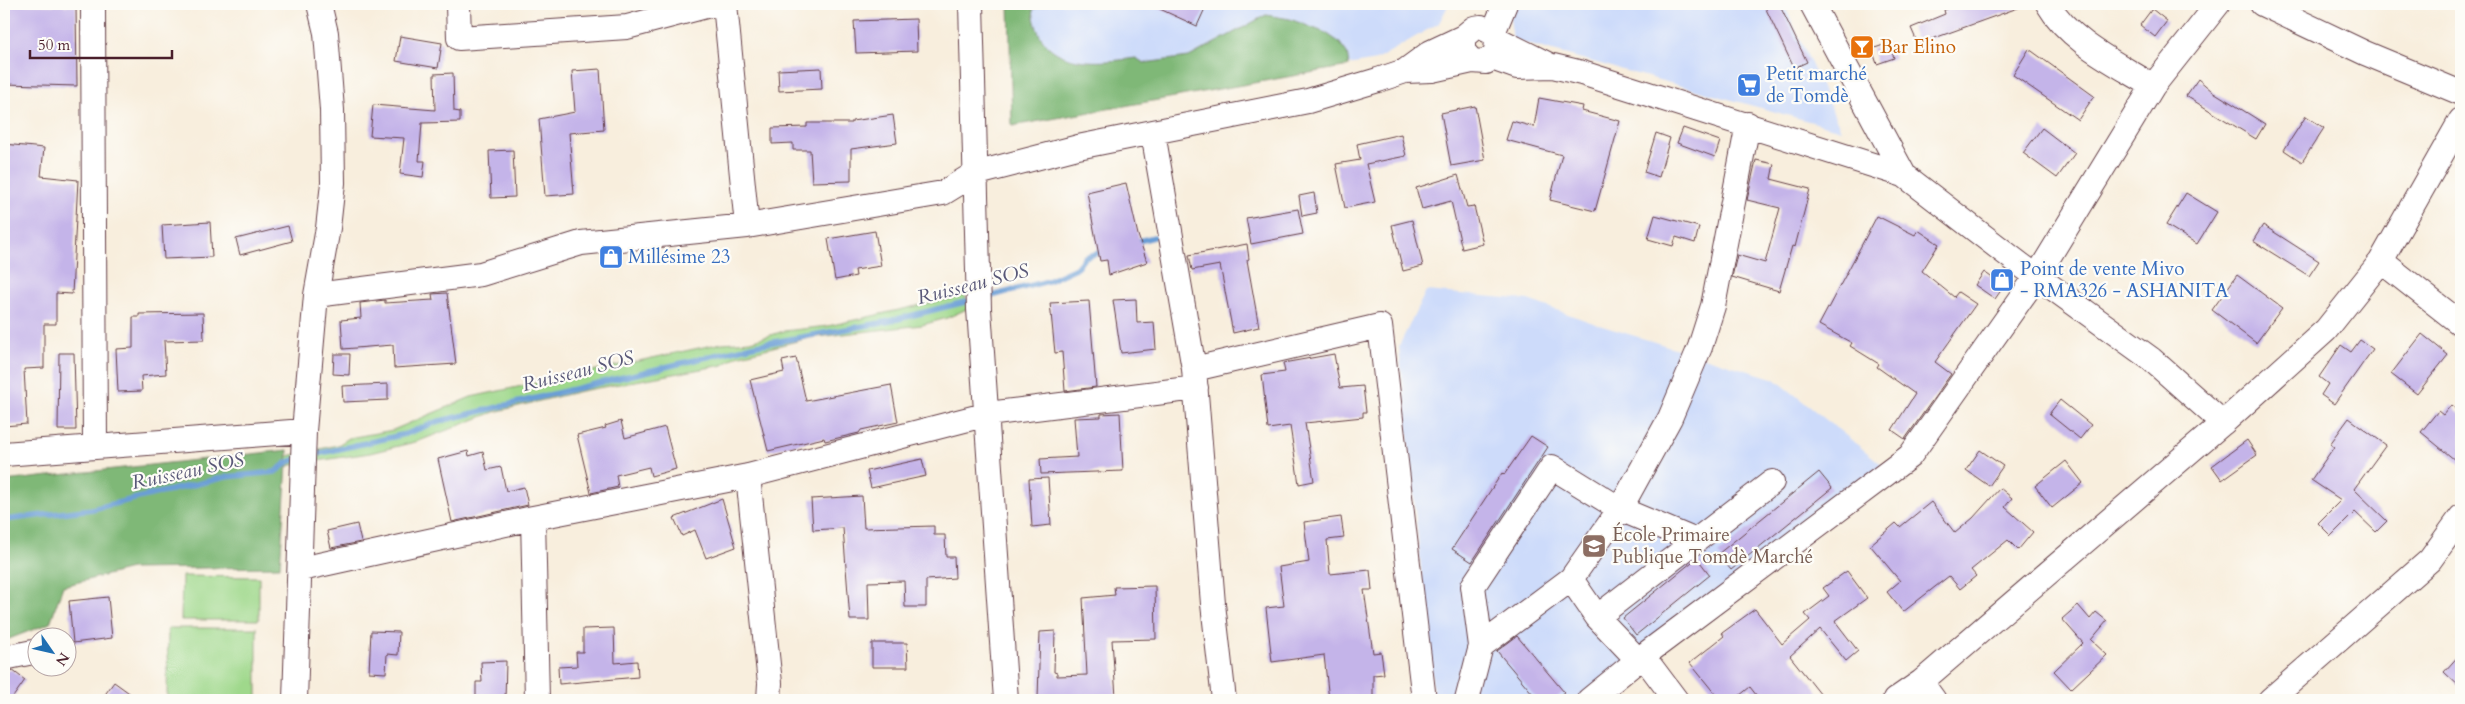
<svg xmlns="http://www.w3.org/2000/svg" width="2465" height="704" font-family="Cardo,serif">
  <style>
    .built { fill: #cddbfa }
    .green { fill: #9fd88b; stroke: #747c5b }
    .forest { fill: #7fb877; stroke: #646c51 }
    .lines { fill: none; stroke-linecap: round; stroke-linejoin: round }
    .stream { stroke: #6b9ed6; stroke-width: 5.5 }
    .building { fill: #c4b4e9 }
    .minor-casing { stroke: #643e46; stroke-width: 26 }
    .minor { stroke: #fff; stroke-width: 24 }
    .labels { text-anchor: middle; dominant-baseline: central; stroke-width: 4.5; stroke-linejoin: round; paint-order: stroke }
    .food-label { font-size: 19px; fill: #c56008; stroke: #fdfcf7; text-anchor: start }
    .shop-label { font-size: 19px; fill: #366cbe; stroke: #fdfcf7; text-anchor: start }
    .education-label { font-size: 19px; fill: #785e54; stroke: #fdfcf7; text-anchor: start }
    .water-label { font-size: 20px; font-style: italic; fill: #595878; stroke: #fdfcf7 }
  </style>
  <rect width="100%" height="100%" fill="#fdfcf7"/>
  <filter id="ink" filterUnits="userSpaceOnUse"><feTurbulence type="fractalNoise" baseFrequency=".02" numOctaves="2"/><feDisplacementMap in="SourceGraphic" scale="10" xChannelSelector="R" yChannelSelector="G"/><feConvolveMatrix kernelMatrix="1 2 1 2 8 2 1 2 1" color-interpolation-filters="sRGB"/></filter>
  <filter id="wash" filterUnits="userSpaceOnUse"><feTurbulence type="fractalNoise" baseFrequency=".0096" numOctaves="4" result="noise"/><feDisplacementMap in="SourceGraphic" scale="20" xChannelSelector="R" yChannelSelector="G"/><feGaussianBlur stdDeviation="1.12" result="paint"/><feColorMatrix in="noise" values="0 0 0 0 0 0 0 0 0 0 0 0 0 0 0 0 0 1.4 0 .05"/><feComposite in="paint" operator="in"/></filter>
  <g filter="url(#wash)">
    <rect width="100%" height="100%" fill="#f8eedd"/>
    <path class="built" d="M1009,4H1449L1439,23L1376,60L1012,126Z
      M1513,4H1784L1841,130L1513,40L1509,12Z
      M1426,291L1528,300L1599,325L1775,379L1884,466L1580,700H1434L1399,346Z"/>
    <path class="green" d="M965,295L969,308L947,318L922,325L809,338L737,356L723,365L581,391L494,412L419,441L370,453L291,465L267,479L4,511L279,458L338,445L349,438L393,430L471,397L722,343L751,341L784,331L828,326Z
      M182,576L259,577V620H181Z
      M168,628H257V700H167Z"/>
    <path class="forest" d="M1009,4H1049L1033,9C1038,69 1092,64 1136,58L1144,63L1189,57L1266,15L1290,19L1326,33L1339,42L1347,53L1349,66L1012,126Z
      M288,450L280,567L131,569L63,586L50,623L4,641V481Z"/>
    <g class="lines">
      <path class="stream" d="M1135,242L1154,237
        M984,298L1048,281L1076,268L1085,257L1104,251
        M308,456L406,434L436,422L757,345L886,322L973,300
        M4,520L92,509L226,477L275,472L288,462L297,459"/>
    </g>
    <g id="blocks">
      <path class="building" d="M4,4L76,6L77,86L4,84Z
        M1149,4H1207L1197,26Z
        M1771,4H1779L1807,62L1794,68L1765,7Z
        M1960,4H2026V5L1918,44L1911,28L1945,14L1944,10Z
        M2152,9L2167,21L2155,37L2140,25Z
        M916,19L917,51L856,53L854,21Z
        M400,36L442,43L438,68L396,61Z
        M1889,43L1894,58L1877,64L1872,49Z
        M2029,49L2094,96L2078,120L2013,75Z
        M821,68L822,89L779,91L778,70Z
        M600,69L604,130L569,133L574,194L545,196L539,119L575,112L572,71Z
        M453,73L454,111L460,112V122L422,123L419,161H425L423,177L400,174L404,138L370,136L373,105L435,110L434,74Z
        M2198,79L2212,91L2265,124L2256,139L2186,96Z
        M1539,98L1583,106L1582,111L1620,121L1595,211L1550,200L1562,155L1506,140L1512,121L1534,127Z
        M1475,106L1485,160L1451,166L1441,113Z
        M893,115L897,143L851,149V181L812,182L810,150H793V143L772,144V128L807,127V123H852V121Z
        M2306,116L2324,128L2302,162L2284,150Z
        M1683,128L1720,141L1715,157L1677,143Z
        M2042,128L2075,153L2057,178L2023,153Z
        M1656,133L1670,138L1659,177L1644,172Z
        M1401,134L1406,156L1366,164L1375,202L1345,208L1336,164L1360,160L1357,144Z
        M4,144L44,148L41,176L78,180L72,294L56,293V324H44V368L24,369L27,424L4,426Z
        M513,150L515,197L491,198L489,151Z
        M1756,160L1774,164L1771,179L1810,189L1795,247L1792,246L1779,291L1732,277L1737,255L1765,263L1780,208L1747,200Z
        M1458,175L1467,207L1474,206L1483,244L1462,249L1451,201L1422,209L1416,188Z
        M1126,183L1138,235L1147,262L1109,275L1107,260L1100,261L1087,192Z
        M1314,193L1317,213L1302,216L1299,196Z
        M2186,193L2217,212L2197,244L2166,225Z
        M1298,209L1303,234L1251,244L1246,218Z
        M1655,215L1699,227L1695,243L1676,237L1673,246L1648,239Z
        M1877,216L1915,235L1918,230L1939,244L1922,271L1954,297L1958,292L1976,304L1935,362L1951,374L1905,439L1892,430L1915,394L1877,367L1879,364L1850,346L1852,343L1819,325Z
        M1412,220L1423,266L1403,271L1392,225Z
        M210,222L212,257L164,259L162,225Z
        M2263,225L2319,261L2309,276L2253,241Z
        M288,226L292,241L240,255L236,239Z
        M875,231L881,266L855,270L856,276L835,280L828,239Z
        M1247,244L1249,259L1247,260L1259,327L1233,333L1220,265L1192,270L1189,255Z
        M1984,272L2004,286L1995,299L1975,285Z
        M2237,275L2282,308L2256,343L2212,310Z
        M447,293L456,364L394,368L393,345L343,349L341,320L361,318L360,303L385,300V303L433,300L432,294Z
        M1136,299L1137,323L1154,322L1156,349L1121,353L1113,300Z
        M1089,301L1096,387L1065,391L1062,352L1055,353L1050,303Z
        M203,313L204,340L164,341L166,374L141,376L142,391L118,392L116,349L133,348V317H139V314Z
        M2422,334L2448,355L2417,394L2391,374Z
        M2360,340L2373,349L2334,404L2321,395L2328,384L2319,377L2341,345L2351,352Z
        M59,353H74L76,430H58Z
        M334,354H350L349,375L333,374Z
        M1334,354L1340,388L1363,386L1366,412H1363V417L1305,423L1314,481L1299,484L1290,426L1268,429L1262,375L1285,372L1283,363Z
        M796,358L806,401L891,385L898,422L861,430L859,433L825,441L824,438L768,451L750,380L784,372L782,361Z
        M388,384V400L343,402L342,386Z
        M2060,400L2091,425L2080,439L2049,414Z
        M2451,405L2461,414V465L2421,432L2438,411L2443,415Z
        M1120,413L1123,471L1041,474L1040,459L1077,457L1074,418L1101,417V414Z
        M2349,418L2386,445L2354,489L2387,521L2376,532L2355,512L2331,536L2318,523L2341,500L2311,480L2334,447L2330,444Z
        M621,421L625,438L665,427L676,469L651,476L649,467L616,475L618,487L591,493L577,435L606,428L605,426Z
        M1531,436L1548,447L1472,562L1452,549L1502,473L1504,475Z
        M2247,440L2257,455L2222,480L2212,466Z
        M1980,450L2003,466L1989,486L1966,470Z
        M468,451L469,456L483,452L487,470L501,467L506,491L524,487L528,505L452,522L438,459Z
        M922,459L926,476L871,488L867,471Z
        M2066,461L2083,483L2052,508L2035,486Z
        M1819,472L1832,488L1731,570L1718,554Z
        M1048,478L1051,525L1032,527L1029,479Z
        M2000,488L2012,498L2005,507L2033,532L2018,550L2008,540L1971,570L1976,576L1960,589L1949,576L1903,612L1887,592L1900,581L1870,545L1896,523L1900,527L1931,502L1955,533L1973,518Z
        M862,496L864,528L934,526V535H945L946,557H954L955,578L926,580V607H905L904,581L868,582L869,620H850L843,528L813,530L811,499Z
        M722,499L736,547L706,558L695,530L682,536L674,518Z
        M1341,517L1344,538L1327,540L1330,574L1370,570L1372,590H1364L1373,653L1381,652L1384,674L1373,675V700H1329L1324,655L1272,662L1266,608L1284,606L1279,567L1309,562L1304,522Z
        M357,524L361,542L331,548L327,531Z
        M1697,558L1710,575L1636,635L1623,618Z
        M1847,571L1867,598L1835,621L1858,651L1846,661L1820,629L1790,656L1825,700H1760L1750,687L1734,700H1720L1690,663L1724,636L1722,633L1755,609L1782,644L1810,620L1805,614L1829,596L1823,588Z
        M1155,586L1156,639L1112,640L1116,697L1038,699L1040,632L1055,631L1054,672L1057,673V676L1087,675L1083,598L1115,595L1114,587Z
        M108,597L112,638L73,643L69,601Z
        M2078,605L2090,619L2096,612L2107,621L2091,640L2107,655L2071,689L2054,671L2083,643L2062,619Z
        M614,628L615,663L637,661L638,677L559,684L558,667L577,666L576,652H583V629Z
        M371,631L399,632L398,655L387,654L386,673L369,672Z
        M1517,636L1564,692L1554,700H1538L1497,651Z
        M872,643H907L908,667H872Z
        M2461,653V688L2444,672Z
        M506,661L505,700H476V682H482L481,662Z
        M12,670L25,680L11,700H4V671Z
        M114,682L139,700H101Z"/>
    </g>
  </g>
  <g filter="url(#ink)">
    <use href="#blocks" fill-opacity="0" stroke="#643e46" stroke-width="1"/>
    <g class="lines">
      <defs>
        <path id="minor" d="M93,4L95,447
          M458,4L459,38L627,27L714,4
          M725,4L747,226
          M971,4L979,309L1006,700
          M1812,4L1904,175
          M2048,4C2070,42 2116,63 2153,86
          M2262,4L2365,53L2461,93
          M1493,33L1505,4
          M1497,39L1551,66
          M1492,58L1517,67L1553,66L1582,73L1904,175L2021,265L2151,359L2223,423
          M1405,71L1432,70L1472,61
          M1153,133L1194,369L1213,604L1224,700
          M2381,261L2461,120
          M316,295L481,274L581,243L747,226L943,193L974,174L1078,147L1308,101L1378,80L1405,71L1431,52L1463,37L1474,28L1481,27L1493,33L1497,39L1496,53L1486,62L1472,61L1463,51V37
          M1194,369L1380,326L1424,700
          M4,454L304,431
          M748,476L770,683L769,700
          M301,569L533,518
          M1571,579L1597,617L1638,660
          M1597,617L1772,482
          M1481,646L1571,579L1620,509L1670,418L1700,347L1713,306L1748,124
          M1643,656L1676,700
          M4,658L38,651
          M1921,682L2223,423L2326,330L2381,261L2461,324
          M295,700L304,431L316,295L328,228L333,183L332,110L326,33L319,4
          M537,700L533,518L748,476L988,414L1196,388
          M1467,700L1481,646L1473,586L1552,467L1620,509L1696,541
          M1589,700L1643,656L1910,456L2037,276L2153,86L2218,4
          M1895,700L1921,682L1934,700
          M2270,700L2430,560L2461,517"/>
      </defs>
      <use href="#minor" class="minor-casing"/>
      <use href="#minor" class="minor"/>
    </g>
  </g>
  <defs>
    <symbol id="bar-square" viewBox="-11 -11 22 22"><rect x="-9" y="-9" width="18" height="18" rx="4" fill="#e8710a" stroke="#fdfcf7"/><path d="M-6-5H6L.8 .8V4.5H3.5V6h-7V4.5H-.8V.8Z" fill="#fff"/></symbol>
    <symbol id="supermarket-square" viewBox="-11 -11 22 22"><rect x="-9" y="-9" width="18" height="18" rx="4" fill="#3f7fe0" stroke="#fdfcf7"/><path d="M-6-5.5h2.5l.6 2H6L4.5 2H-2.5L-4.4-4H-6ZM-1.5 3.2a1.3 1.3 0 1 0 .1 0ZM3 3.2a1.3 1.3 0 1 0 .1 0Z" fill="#fff"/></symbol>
    <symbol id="shop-square" viewBox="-11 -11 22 22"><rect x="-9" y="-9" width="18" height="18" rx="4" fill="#3f7fe0" stroke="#fdfcf7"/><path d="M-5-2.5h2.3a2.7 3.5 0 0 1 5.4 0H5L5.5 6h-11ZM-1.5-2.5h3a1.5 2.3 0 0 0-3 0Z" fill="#fff"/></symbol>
    <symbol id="school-square" viewBox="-11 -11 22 22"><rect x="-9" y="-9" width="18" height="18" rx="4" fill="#8d6e63" stroke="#fdfcf7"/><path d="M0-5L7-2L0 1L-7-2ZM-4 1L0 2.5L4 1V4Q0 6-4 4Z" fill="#fff"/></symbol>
  </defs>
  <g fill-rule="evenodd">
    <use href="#bar-square" x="1848" y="33" width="28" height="28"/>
    <use href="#supermarket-square" x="1735" y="71" width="28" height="28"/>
    <use href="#shop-square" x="597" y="243" width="28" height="28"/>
    <use href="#shop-square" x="1988" y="266" width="28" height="28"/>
    <use href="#school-square" x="1580" y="532" width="28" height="28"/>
  </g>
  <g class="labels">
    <g class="food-label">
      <text x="1880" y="47">Bar Elino</text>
    </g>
    <g class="shop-label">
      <text x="1766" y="74">Petit marché<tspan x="1766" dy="22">de Tomdè</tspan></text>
      <text x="628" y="257">Millésime 23</text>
      <text x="2020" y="269">Point de vente Mivo<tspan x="2020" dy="22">- RMA326 - ASHANITA</tspan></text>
    </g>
    <g class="education-label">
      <text x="1612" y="535">École Primaire<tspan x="1612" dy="22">Publique Tomdè Marché</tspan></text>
    </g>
    <g class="water-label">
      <text transform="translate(973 284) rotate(-14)">Ruisseau SOS</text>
      <text transform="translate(578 371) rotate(-14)">Ruisseau SOS</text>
      <text transform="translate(188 471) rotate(-12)">Ruisseau SOS</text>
    </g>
  </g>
  <rect width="2465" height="704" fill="none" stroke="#fdfcf7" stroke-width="20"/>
  <g transform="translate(52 652) rotate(124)"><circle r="24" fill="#fdfcf7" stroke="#b5a4a5"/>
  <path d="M0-4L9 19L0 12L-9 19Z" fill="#1f6fb2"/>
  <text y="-8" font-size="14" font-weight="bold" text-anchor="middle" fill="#4a1f2b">N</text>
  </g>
  <path d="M30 50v8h142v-8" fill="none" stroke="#4a1f2b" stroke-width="2.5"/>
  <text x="38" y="50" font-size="15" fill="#4a1f2b" stroke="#fdfcf7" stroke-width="4" paint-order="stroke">50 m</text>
</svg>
